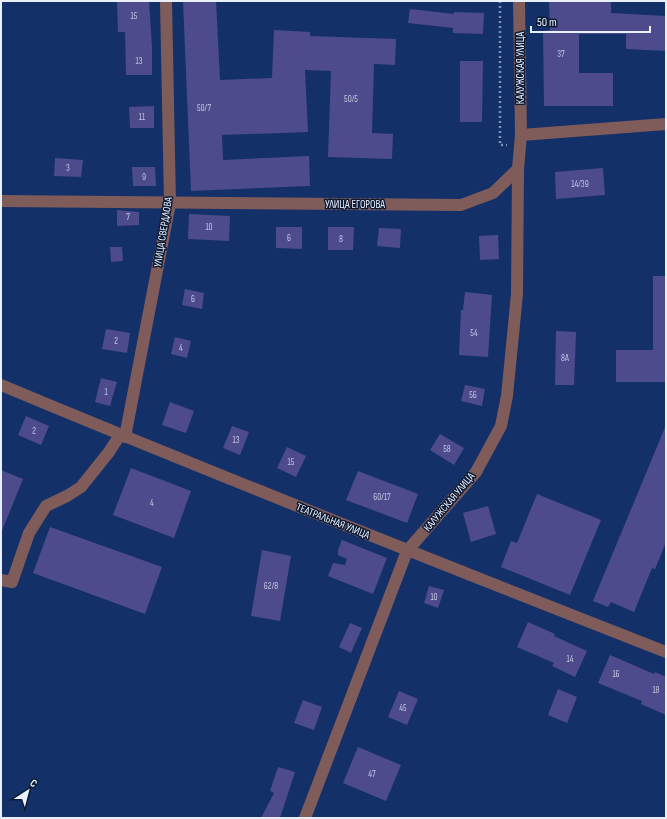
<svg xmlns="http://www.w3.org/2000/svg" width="667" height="819" font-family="'Sofia Sans Condensed',sans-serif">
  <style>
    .building { fill: #4d4b8c }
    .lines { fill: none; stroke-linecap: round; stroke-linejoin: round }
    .path { stroke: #7e90b3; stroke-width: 2.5; stroke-dasharray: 2 3; stroke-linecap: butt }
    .minor { stroke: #7f5b5a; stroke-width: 12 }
    .labels { text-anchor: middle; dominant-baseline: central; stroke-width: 3; stroke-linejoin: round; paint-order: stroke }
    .number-label { font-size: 9px; fill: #c1c7e2 }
    .street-label { font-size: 11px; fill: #e8f0fe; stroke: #0d1a33 }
  </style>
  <rect width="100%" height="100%" fill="#143068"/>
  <g class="building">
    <polygon points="137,1 149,1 152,47 152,75 126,75 125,32 118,32 117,2"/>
    <polygon points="183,1 216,1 220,80 272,78 274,30 310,32 310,36 396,39 395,65 374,64 372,133 393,134 392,159 328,157 331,71 305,70 308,132 222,135 223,160 309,156 310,186 191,191"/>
    <polygon points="549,2 611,2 611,13 666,16 666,51 626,49 626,34 579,34 579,73 613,73 613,106 544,106 543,31 550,30"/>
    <polygon points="410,9 454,14 454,12 484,13 483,34 453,33 453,28 408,23"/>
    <polygon points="460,61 483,61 482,122 460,122"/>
    <polygon points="154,106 154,128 130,128 129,107"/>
    <polygon points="55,158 83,160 81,177 54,176"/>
    <polygon points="132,167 155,167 156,186 133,186"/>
    <polygon points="603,168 605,195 556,199 555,172"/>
    <polygon points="117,210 139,212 139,225 117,226"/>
    <polygon points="189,214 230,216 229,241 188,239"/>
    <polygon points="276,227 302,227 302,249 276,248"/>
    <polygon points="328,227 354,227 353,250 328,250"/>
    <polygon points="379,228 401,229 400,248 377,246"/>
    <polygon points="498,235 499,259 480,260 479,236"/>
    <polygon points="110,247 122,247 123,261 111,262"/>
    <polygon points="653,276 666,276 666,382 616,382 616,350 653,350"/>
    <polygon points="185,289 204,293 202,309 182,305"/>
    <polygon points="465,292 492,295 488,357 459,355 461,310 463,310"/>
    <polygon points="106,329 130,333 127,353 102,349"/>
    <polygon points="556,331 576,332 574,385 555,385"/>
    <polygon points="175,337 191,341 187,358 171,354"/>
    <polygon points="101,378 117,382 110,406 95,402"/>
    <polygon points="465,385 485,389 482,406 461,401"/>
    <polygon points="170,402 194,411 186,433 162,425"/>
    <polygon points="26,416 49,426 41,445 18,435"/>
    <polygon points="666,425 666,542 655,569 652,568 634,612 611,602 608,607 593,601"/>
    <polygon points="232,426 249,432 240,455 223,448"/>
    <polygon points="440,434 464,448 454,465 430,450"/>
    <polygon points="287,447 306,456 296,477 277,468"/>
    <polygon points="131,468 191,491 174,538 113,515"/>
    <polygon points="1,470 23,479 1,533"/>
    <polygon points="358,471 418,494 407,523 346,500"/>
    <polygon points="537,494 601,520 570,595 501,567 511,541 517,543"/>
    <polygon points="488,506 496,534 471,542 463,513"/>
    <polygon points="50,527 162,567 145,614 33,573"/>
    <polygon points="342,540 387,558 373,594 328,576 333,563 345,565 347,559 338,555 338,550"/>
    <polygon points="262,550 291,556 280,621 251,616"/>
    <polygon points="429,586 444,590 438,608 424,603"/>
    <polygon points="528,622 555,634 554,636 587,651 575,677 552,666 554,663 517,647"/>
    <polygon points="350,623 362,628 351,653 339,647"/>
    <polygon points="610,655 654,674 655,672 666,677 666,715 641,704 642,701 598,683"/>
    <polygon points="558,689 577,697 567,723 548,715"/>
    <polygon points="399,691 418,699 407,725 388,717"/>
    <polygon points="303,700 322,707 314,730 294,723"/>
    <polygon points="358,747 401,765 386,801 343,783"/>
    <polygon points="278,767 295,772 280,818 261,818 274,793 270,791"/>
  </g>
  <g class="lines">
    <polyline class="path" points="500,1 500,145 507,145"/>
    <g class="minor">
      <polyline points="521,135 666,124"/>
      <polyline points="1,201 461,205 493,193 518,169 521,135 519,1"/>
      <path d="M1 385C221 477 444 565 666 652"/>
      <polyline points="125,437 170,203 166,1"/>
      <polyline points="1,580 12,582 29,533 46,506 67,496 81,487 109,452 120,435"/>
      <polyline points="305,818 407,551 476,472 501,426 507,396 517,294 518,169"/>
    </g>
  </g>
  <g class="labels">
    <g class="number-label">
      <text x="134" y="16">15</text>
      <text x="561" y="54">37</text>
      <text x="139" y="61">13</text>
      <text x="351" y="99">50/5</text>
      <text x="204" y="108">50/7</text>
      <text x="142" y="117">11</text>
      <text x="68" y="168">3</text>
      <text x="144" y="177">9</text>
      <text x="580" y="184">14/39</text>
      <text x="128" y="217">7</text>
      <text x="209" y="227">10</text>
      <text x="289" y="238">6</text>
      <text x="341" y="239">8</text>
      <text x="193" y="299">6</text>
      <text x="474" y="333">54</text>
      <text x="116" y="341">2</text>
      <text x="181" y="348">4</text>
      <text x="565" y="358">8А</text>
      <text x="106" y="392">1</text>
      <text x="473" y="395">56</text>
      <text x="34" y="431">2</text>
      <text x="236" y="440">13</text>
      <text x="447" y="449">58</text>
      <text x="291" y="462">15</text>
      <text x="382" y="497">60/17</text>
      <text x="152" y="503">4</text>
      <text x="271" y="586">62/8</text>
      <text x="434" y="597">10</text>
      <text x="570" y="659">14</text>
      <text x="616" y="674">16</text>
      <text x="656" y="690">18</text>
      <text x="403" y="708">45</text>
      <text x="372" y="774">47</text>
    </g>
    <g class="street-label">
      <text transform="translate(520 68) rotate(-90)">КАЛУЖСКАЯ УЛИЦА</text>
      <text x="355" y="204">УЛИЦА ЕГОРОВА</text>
      <text transform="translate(163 232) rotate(-81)">УЛИЦА СВЕРДЛОВА</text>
      <text transform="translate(449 502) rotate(-50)">КАЛУЖСКАЯ УЛИЦА</text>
      <text transform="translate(333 521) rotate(22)">ТЕАТРАЛЬНАЯ УЛИЦА</text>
    </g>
  </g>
  <rect width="667" height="819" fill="none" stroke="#e8f0fe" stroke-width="4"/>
  <g transform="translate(28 791) rotate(36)" stroke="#0d1a33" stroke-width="3" paint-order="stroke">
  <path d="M0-3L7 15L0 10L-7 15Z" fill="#e8f0fe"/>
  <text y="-6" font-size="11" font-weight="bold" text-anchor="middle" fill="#e8f0fe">С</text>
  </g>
  <path d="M531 26v6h119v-6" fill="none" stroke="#e8f0fe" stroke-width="2"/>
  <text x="537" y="26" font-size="12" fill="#e8f0fe" stroke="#0d1a33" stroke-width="3" paint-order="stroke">50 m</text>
</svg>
